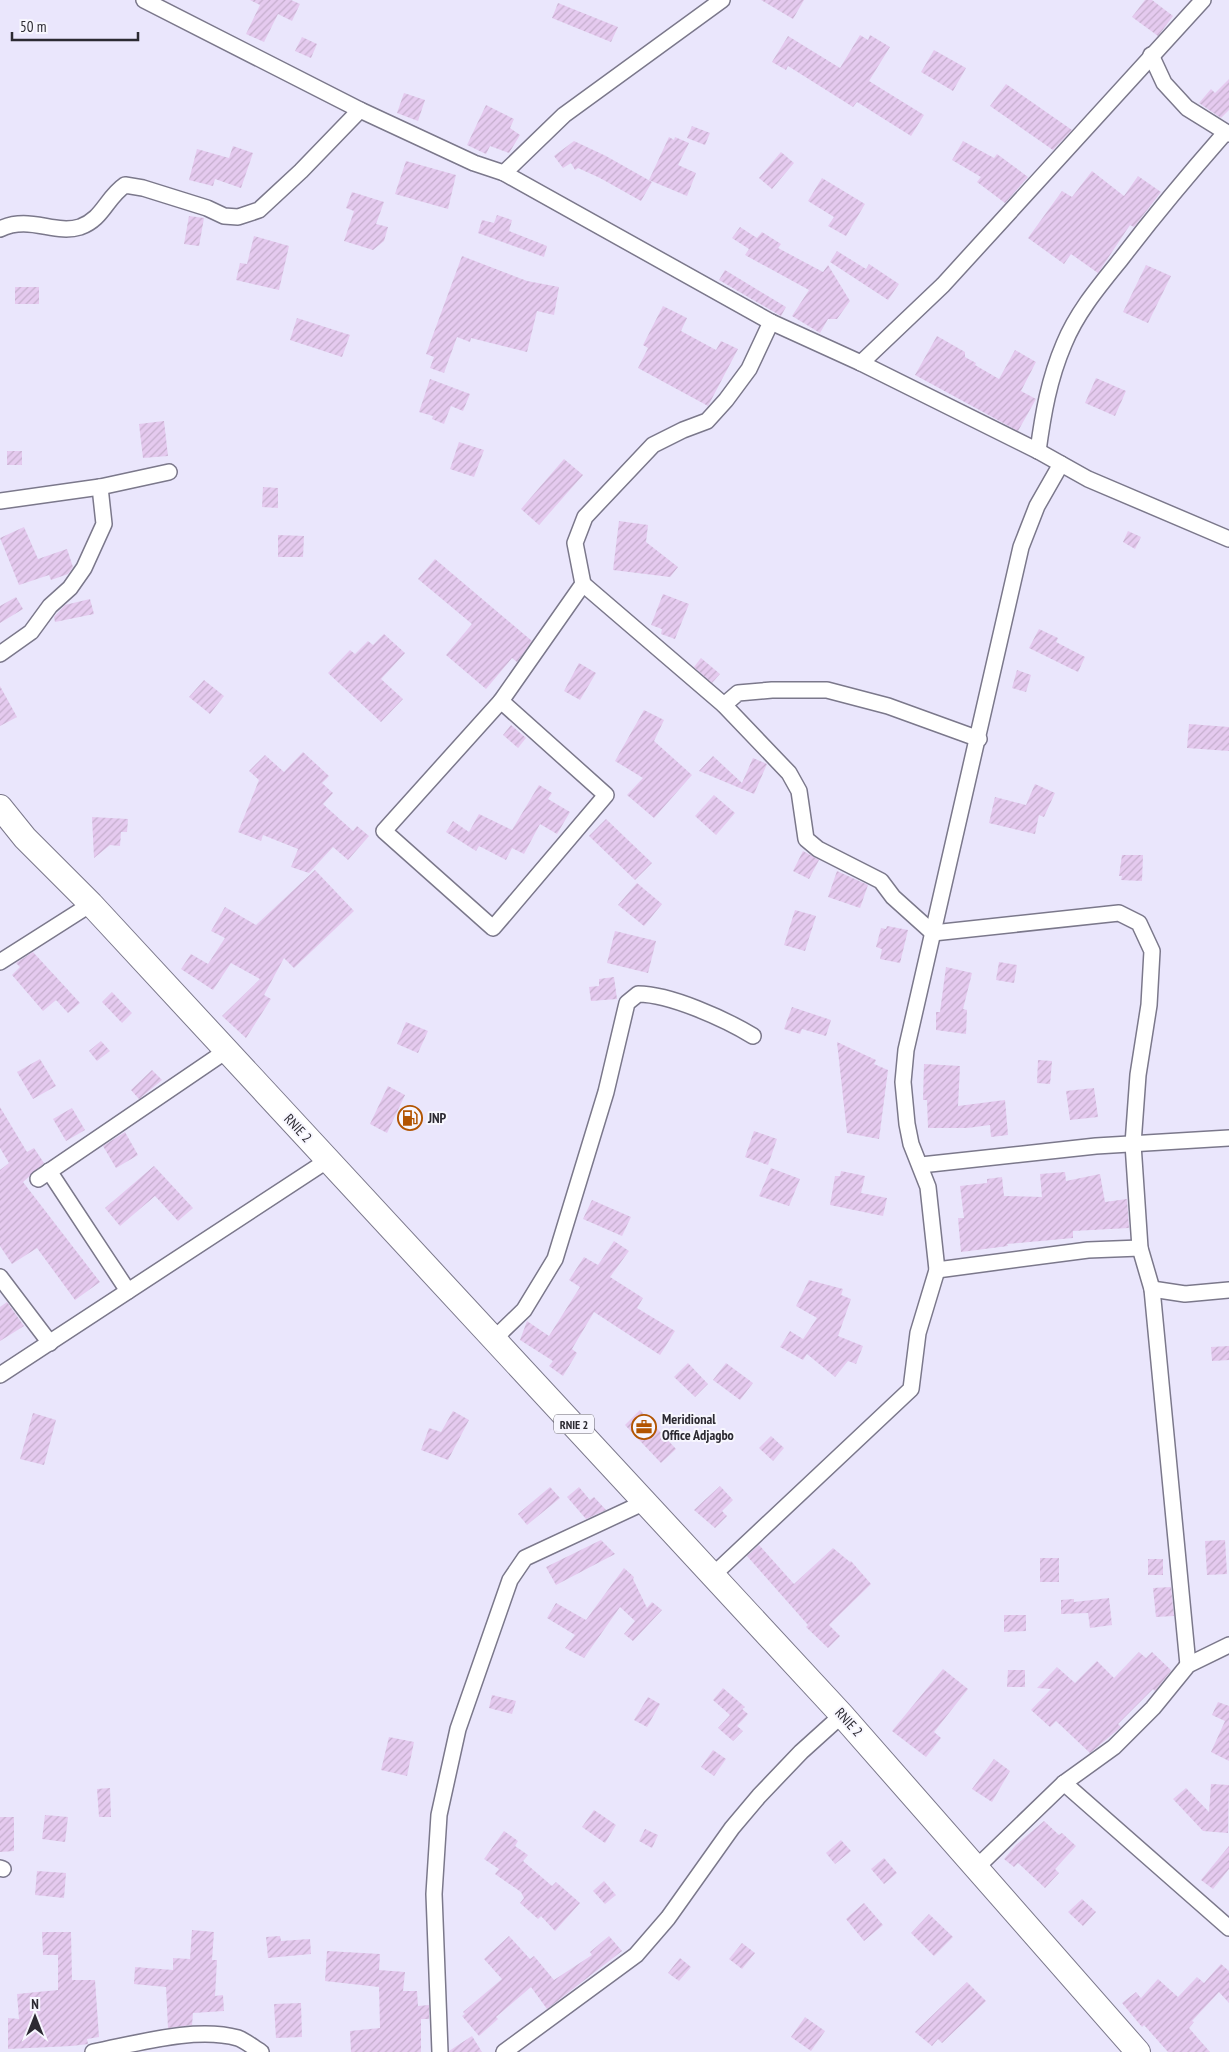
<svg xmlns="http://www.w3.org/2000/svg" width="1229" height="2052" font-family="'PT Sans Narrow',sans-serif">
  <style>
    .building { fill: url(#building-hatch) }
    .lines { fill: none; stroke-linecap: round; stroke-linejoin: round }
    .minor-casing { stroke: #7b788b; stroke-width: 18 }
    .trunk-casing { stroke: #7b788b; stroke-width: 26 }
    .minor { stroke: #fff; stroke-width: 15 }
    .trunk { stroke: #fff; stroke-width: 24 }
    .labels { text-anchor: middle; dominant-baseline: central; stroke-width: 4; stroke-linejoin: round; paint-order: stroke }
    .shield { fill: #f7f6fe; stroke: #69676f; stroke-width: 1 }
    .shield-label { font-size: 12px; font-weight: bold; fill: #2c2a32 }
    .poi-label { font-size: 14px; font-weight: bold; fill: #2c2a32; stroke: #f7f6fe; text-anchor: start }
    .street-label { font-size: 14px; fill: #2c2a32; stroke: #f7f6fe }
  </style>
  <defs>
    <pattern id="building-hatch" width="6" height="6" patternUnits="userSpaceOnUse" patternTransform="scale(1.25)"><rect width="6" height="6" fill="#e5caef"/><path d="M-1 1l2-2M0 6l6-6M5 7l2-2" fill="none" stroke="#c5aecd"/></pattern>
  </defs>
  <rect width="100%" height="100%" fill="#eae6fc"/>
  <g class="building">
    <polygon points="250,0 291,0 300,4 292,21 278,14 264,42 246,34 260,5"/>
    <polygon points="761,0 804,0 793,19"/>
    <polygon points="1145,0 1152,0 1173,16 1158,36 1132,17"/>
    <polygon points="558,3 618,27 611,42 552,18"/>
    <polygon points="860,35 868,40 870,35 890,47 869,81 924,115 911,136 857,102 853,107 788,66 786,70 772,62 788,36 840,68"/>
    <polygon points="302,37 317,44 311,58 295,51"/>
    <polygon points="934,50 966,68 953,91 921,72"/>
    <polygon points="1229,79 1229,110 1221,118 1199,103 1211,89 1215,93"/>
    <polygon points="1006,84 1072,130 1053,150 990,106"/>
    <polygon points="404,93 425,100 418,121 397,113"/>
    <polygon points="486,105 514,119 510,128 520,135 509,153 490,146 486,154 467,145"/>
    <polygon points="692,126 710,133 705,145 687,138"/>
    <polygon points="669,137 674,140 675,137 689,143 678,165 696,173 687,196 649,180"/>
    <polygon points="574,141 606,156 652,182 641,201 600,178 578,168 575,170 571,163 563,168 554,156"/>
    <polygon points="963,141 994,158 997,154 1028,177 1005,203 977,182 981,177 952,160"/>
    <polygon points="233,146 253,153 241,188 215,179 213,186 189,180 197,149 229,158"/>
    <polygon points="781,152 794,163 772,189 759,178"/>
    <polygon points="406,161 456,175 448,209 395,194"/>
    <polygon points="1092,171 1124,196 1138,176 1161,192 1134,227 1130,225 1098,273 1071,254 1064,264 1028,238 1062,191 1072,197"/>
    <polygon points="822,178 865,204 846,236 828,226 834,217 808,201"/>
    <polygon points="352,192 384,202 376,224 388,227 384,241 373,250 344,241 354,211 346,208"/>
    <polygon points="497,215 512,220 509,231 547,246 544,257 478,233 482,220 494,223"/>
    <polygon points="189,216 204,218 199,246 184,244"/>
    <polygon points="740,227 757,238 762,232 781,244 778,248 823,272 828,265 850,301 837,319 828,319 820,333 792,316 809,290 745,255 749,249 732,238"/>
    <polygon points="254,236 289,246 279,290 236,280 240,263 247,264"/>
    <polygon points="837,251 866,269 869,264 899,284 888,300 830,262"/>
    <polygon points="462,256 527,281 559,287 554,315 537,311 527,352 471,338 470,342 457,337 444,373 430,368 434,357 426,354"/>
    <polygon points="1146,265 1171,276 1148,323 1123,312"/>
    <polygon points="725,270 786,307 781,316 719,280"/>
    <rect x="15" y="287" width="24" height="17"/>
    <polygon points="663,306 687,318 681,331 716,350 721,341 738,349 708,406 638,368 648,348 643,345"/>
    <polygon points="297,318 350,335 342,357 290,340"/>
    <polygon points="937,336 965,352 965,357 976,363 975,365 999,379 1015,350 1036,362 1021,391 1036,399 1018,431 915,375"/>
    <polygon points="1096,378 1126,391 1115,416 1085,403"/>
    <polygon points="430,379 470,394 463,411 451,406 444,424 432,419 433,416 419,412"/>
    <polygon points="164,421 168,456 143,458 139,424"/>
    <polygon points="459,442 484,450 474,477 450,469"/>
    <rect x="7" y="451" width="15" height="14"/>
    <polygon points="564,459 583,475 539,525 521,509"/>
    <polygon points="263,487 278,488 278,508 262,507"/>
    <polygon points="619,521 648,525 646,542 678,567 670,577 613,570"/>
    <polygon points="24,527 38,559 67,549 73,567 68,574 51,580 49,575 19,585 0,538"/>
    <polygon points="1128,531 1141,537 1135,549 1123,542"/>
    <polygon points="278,535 304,536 303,557 278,557"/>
    <polygon points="435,559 532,641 517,662 512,658 486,689 446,655 472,624 418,579"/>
    <polygon points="663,594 689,604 675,639 661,634 662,629 651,625"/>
    <polygon points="16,597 23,609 0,623 0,606"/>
    <polygon points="90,599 94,614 55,622 54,617 65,605"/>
    <polygon points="1039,629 1058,638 1056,642 1085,657 1078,672 1029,648"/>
    <polygon points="384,634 405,653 381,679 403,699 381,722 328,673 350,650 355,654 368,641 373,645"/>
    <polygon points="701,658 720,674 712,683 694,667"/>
    <polygon points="579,663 596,673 580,700 564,691"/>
    <polygon points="1017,670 1031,675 1026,692 1012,688"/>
    <polygon points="204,680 224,696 210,714 189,697"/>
    <polygon points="0,686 17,717 0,726"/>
    <polygon points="644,710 664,720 654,741 692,775 654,818 627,795 643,778 615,761"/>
    <polygon points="1189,724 1229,727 1229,751 1187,748"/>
    <polygon points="511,725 526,738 518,748 503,735"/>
    <polygon points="303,752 329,776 322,783 333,793 323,804 353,831 357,826 369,836 348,860 333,847 309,873 291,867 298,849 263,835 261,841 238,832 259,780 249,771 265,755 284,772"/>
    <polygon points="713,756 742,783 753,758 767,764 754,794 699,771"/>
    <polygon points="1035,784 1055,793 1044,817 1039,815 1035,834 989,823 995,797 1026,805"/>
    <polygon points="539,785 552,793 548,799 570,812 557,834 540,824 524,854 512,848 506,860 479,846 476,851 446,832 453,821 469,832 479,814 512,830"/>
    <polygon points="714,795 735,813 716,835 695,816"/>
    <polygon points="92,817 128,819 127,832 121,832 120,846 110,845 94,858"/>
    <polygon points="606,819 652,863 635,880 589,836"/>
    <polygon points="803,851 819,860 809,879 793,871"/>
    <polygon points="1122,855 1143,855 1142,881 1121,880 1122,876 1119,876"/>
    <polygon points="315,870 354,911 294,968 284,958 264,995 271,999 246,1038 222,1016 260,979 231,963 213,990 181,969 191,954 208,964 225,938 211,931 225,907 256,925"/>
    <polygon points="837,871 868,885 860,908 828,897"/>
    <polygon points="637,883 662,904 644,926 618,905"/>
    <polygon points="795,910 816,916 805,951 784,945"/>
    <polygon points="887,926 908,930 900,963 880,959 882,949 876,947 881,928 886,929"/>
    <polygon points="615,931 656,941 648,973 607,963"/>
    <polygon points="33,952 80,1003 68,1013 56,1000 43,1011 12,975 20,967 16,963"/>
    <polygon points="999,962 1017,965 1014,983 996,980"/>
    <polygon points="946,967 972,973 963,1009 967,1010 966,1034 936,1030 936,1012 940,1012"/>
    <polygon points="614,977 617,999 591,1001 589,987 599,986 599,979"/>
    <polygon points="112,992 132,1013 122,1023 102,1002"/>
    <polygon points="792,1007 831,1020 826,1036 802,1029 800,1034 784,1029"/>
    <polygon points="406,1022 428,1031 418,1053 397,1044"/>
    <polygon points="101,1041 110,1051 97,1061 89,1051"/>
    <polygon points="837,1042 876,1060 874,1064 888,1070 879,1139 847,1133"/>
    <polygon points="40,1059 56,1086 33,1099 17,1072"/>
    <polygon points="1038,1060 1052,1061 1050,1084 1037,1083"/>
    <polygon points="924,1064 960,1066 958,1106 1005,1100 1008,1135 991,1137 990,1125 967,1128 928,1128 927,1100 923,1100"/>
    <polygon points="152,1070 162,1080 139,1099 131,1090"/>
    <polygon points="388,1086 405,1095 387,1133 370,1124"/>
    <polygon points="1094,1088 1098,1117 1070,1120 1066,1091"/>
    <polygon points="0,1107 27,1152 34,1148 44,1163 23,1182 100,1282 75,1300 37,1248 12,1264 0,1246 0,1170 9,1163 0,1148"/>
    <polygon points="72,1108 85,1130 66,1141 53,1119"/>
    <polygon points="754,1131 777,1139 768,1165 745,1157"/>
    <polygon points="125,1132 138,1155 116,1168 103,1146"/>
    <polygon points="154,1166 193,1208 178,1221 155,1196 120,1226 105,1208"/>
    <polygon points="771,1168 800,1179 789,1206 759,1196"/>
    <polygon points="841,1171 865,1176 861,1193 887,1198 883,1216 830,1205 835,1176 840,1176"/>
    <polygon points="1065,1172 1066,1181 1100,1174 1105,1202 1127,1199 1129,1228 1073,1231 1073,1238 1007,1244 1008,1246 961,1252 958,1218 964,1218 960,1186 987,1183 987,1179 1002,1177 1004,1196 1042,1197 1040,1174"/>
    <polygon points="592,1200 631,1217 622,1236 583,1219"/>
    <polygon points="614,1241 629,1251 610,1277 643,1298 637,1308 675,1331 660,1355 594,1312 572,1349 577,1353 563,1376 549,1366 553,1361 520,1340 527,1321 549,1336 580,1287 569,1280 584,1257 598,1265"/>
    <polygon points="809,1280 843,1289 841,1295 851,1299 838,1336 863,1346 856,1364 848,1361 835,1377 807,1354 803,1360 780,1347 790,1331 803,1339 817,1318 796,1306"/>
    <polygon points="7,1302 24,1326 0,1341 0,1307"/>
    <polygon points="1229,1346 1229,1360 1212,1361 1211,1347"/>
    <polygon points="688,1363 708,1384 695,1397 674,1377"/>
    <polygon points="726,1363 753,1383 740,1400 713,1380"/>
    <polygon points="640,1410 676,1449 661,1463 625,1425"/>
    <polygon points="453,1411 469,1420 448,1460 421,1450 429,1428 441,1432"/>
    <polygon points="33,1413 56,1420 44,1465 20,1459"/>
    <polygon points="771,1436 784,1448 773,1461 759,1448"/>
    <polygon points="720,1486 733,1500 722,1511 727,1516 715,1528 694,1510"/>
    <polygon points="550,1487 560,1498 527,1525 518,1514"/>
    <polygon points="579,1487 590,1500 594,1497 606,1510 586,1519 567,1497"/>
    <polygon points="601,1540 615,1554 556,1585 546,1567"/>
    <polygon points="1225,1540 1227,1574 1207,1575 1205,1541"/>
    <polygon points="759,1545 794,1584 833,1548 850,1562 851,1561 871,1584 829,1625 840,1636 828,1648 806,1627 808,1625 747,1556"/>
    <rect x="1040" y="1558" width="19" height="24"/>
    <rect x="1148" y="1559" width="15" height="16"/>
    <polygon points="624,1568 634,1577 633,1579 647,1608 652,1602 662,1610 633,1641 624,1634 635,1621 620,1607 584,1658 565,1648 575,1635 547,1618 556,1603 586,1620"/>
    <polygon points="1171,1587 1174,1616 1156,1617 1153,1588"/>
    <polygon points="1109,1598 1112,1625 1090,1628 1088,1613 1061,1614 1061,1600 1074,1599 1074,1602"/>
    <polygon points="1004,1615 1026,1615 1026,1631 1004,1632"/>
    <polygon points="1139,1652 1146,1658 1152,1652 1171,1670 1170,1672 1155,1691 1153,1689 1118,1724 1121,1727 1090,1753 1056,1721 1050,1727 1031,1710 1051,1689 1037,1688 1057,1667 1075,1683 1097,1661 1114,1678"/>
    <polygon points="943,1669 968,1689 934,1732 941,1738 926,1757 892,1731"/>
    <polygon points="1008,1670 1025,1670 1025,1687 1007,1687"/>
    <polygon points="723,1688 745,1707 742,1709 748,1714 737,1726 743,1731 733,1741 718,1728 730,1715 713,1700"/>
    <polygon points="492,1695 516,1701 512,1714 489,1708"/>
    <polygon points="648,1697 660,1704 647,1727 634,1720"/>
    <polygon points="1218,1702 1229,1706 1229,1761 1211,1752 1225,1721 1212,1715"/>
    <polygon points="389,1737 414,1742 407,1776 381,1770"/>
    <polygon points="713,1750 726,1759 714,1776 701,1767"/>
    <polygon points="994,1759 1010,1771 992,1802 972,1789"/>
    <polygon points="1211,1784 1229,1785 1228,1833 1203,1831 1173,1799 1186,1788 1209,1812"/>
    <polygon points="110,1788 111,1817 99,1817 97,1789"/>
    <polygon points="594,1810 616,1825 605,1843 582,1827"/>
    <polygon points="45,1815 68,1817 65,1842 42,1839"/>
    <polygon points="0,1817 14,1817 14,1851 0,1852"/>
    <polygon points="1044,1821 1059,1835 1062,1833 1076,1846 1055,1869 1059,1873 1045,1888 1018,1863 1014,1867 1004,1859 1016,1845"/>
    <polygon points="645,1829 658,1835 652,1848 639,1841"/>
    <polygon points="504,1831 518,1841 515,1846 528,1855 523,1861 552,1886 556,1882 580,1903 555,1931 541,1916 538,1919 520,1903 524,1898 521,1892 495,1874 499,1869 484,1859"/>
    <polygon points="841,1840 851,1851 835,1864 826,1853"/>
    <polygon points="1229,1846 1229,1869 1213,1889 1201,1880"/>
    <polygon points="884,1858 897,1873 884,1884 871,1869"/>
    <polygon points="37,1871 66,1873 64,1898 35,1895"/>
    <polygon points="604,1881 616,1895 605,1904 593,1891"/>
    <polygon points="1082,1899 1096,1912 1083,1926 1068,1912"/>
    <polygon points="864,1903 883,1925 864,1941 846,1919"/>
    <polygon points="929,1914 953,1937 934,1956 911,1933"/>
    <polygon points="192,1930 214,1932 212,1960 217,1960 215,1996 223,1995 224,2011 193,2013 192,2025 168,2028 166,1987 134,1984 135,1967 173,1970 173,1958 190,1959"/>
    <polygon points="42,1932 71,1932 72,1980 95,1980 99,2037 87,2039 88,2044 72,2046 8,2049 8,2018 19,2019 17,1994 58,1990 58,1955 43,1955"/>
    <polygon points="280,1936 281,1941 310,1939 311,1954 268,1958 266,1937"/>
    <polygon points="509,1936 530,1959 534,1956 554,1980 592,1955 590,1952 609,1936 622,1951 547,2009 531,1987 496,2017 498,2019 479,2036 462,2016 465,2014 463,2012 502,1979 484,1959"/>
    <polygon points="742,1943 755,1953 742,1969 729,1959"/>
    <polygon points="327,1951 380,1954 379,1970 405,1972 403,1991 417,1991 418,2006 429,2005 429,2019 421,2019 421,2052 351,2052 350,2031 380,2028 379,1987 325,1981"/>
    <polygon points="680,1958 691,1967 679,1981 668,1973"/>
    <polygon points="1221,1964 1229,1971 1229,2003 1219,1992 1192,2021 1194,2022 1189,2028 1210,2052 1168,2052 1144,2025 1142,2027 1122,2003 1136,1992 1141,1998 1158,1979 1178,1997 1197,1977 1204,1983"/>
    <polygon points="967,1982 986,2001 942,2043 938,2039 932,2046 915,2032"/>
    <polygon points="301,2003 302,2037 276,2038 274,2004"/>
    <polygon points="805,2017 825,2031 811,2051 791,2037"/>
    <polygon points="472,2036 482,2052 449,2052 449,2051"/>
  </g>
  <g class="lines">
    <defs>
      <g id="minor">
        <polyline points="144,0 360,110 474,163 504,173 771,322 861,363 1038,451 1088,479 1229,539"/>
        <polyline points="1151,55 1164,83 1187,108 1229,134"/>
        <polyline points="504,173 564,115 722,0"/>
        <path d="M0 229C30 215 54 235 80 227 103 219 106 198 125 185L143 188 207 208 224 216 238 217 259 210 301 171 360 110"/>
        <polyline points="861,363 943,285 1203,0"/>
        <path d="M1038 451C1043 414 1049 379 1064 344 1077 312 1100 285 1121 259 1154 216 1189 174 1225 133"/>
        <polyline points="0,501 100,487 169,472"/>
        <polyline points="583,584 724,705 789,773 799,791 806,839 818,849 881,881 893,897 933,933 1119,913 1139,923 1152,951 1149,1005 1138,1075 1133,1144 1140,1248 1152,1289 1188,1665"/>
        <polyline points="0,654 31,632 50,606 70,588 84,568 104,524 100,487"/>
        <polygon points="501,701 606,795 493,928 384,831"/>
        <polyline points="501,701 583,584 575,543 585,517 653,445 683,430 707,421 726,400 749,369 771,322"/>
        <polyline points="724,705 738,693 772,690 827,690 888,706 979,739"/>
        <polyline points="0,962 91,904"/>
        <polyline points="921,1165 1096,1146 1229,1138"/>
        <polyline points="49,1171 128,1291"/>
        <polyline points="38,1179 226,1051"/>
        <polyline points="937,1270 1088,1250 1140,1248"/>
        <polyline points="0,1277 50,1343"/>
        <polyline points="1152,1289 1185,1294 1229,1290"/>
        <path d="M495 1338 524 1310 555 1259 606 1092 627 1003 638 994C670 994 725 1019 753 1036"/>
        <polyline points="0,1375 328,1160"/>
        <polyline points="712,1576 911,1389 918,1333 937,1270 928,1187 911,1144 907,1124 903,1082 906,1050 1021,547 1037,506 1061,464"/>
        <polyline points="1064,1783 1229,1928"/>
        <polyline points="977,1867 1064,1783 1114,1747 1153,1708 1188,1665 1229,1645"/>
        <polyline points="0,1868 3,1869"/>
        <path d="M93 2052C136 2044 195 2026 238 2038 246 2041 254 2048 261 2052"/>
        <polyline points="440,2052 434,1894 439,1815 458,1729 510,1580 525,1558 645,1502"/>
        <polyline points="504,2052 636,1955 668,1918 732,1828 759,1796 801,1752 842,1715"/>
      </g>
      <polyline id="trunk" points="0,807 25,838 91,904 842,1715 1138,2052"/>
    </defs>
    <use href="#minor" class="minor-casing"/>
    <use href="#trunk" class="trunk-casing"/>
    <use href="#minor" class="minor"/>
    <use href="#trunk" class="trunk"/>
  </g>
  <defs>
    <symbol id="fuel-ring" viewBox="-11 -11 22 22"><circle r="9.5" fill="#f7f6fe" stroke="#b25401" stroke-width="1.5"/><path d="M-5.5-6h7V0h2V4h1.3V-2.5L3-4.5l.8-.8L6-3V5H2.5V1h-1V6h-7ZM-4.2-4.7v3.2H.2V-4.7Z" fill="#b25401"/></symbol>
    <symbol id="office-ring" viewBox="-11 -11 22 22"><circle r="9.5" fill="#f7f6fe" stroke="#b25401" stroke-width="1.5"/><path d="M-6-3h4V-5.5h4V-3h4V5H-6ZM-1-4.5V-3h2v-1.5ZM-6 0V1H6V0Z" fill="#b25401"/></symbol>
  </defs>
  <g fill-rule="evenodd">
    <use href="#fuel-ring" x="396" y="1104" width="28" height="28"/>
    <use href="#office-ring" x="630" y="1413" width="28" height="28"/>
  </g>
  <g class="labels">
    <rect class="shield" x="554" y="1414.5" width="40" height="19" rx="4"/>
    <g class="shield-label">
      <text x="574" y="1424">RNIE 2</text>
    </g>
    <g class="poi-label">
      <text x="428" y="1118">JNP</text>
      <text x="662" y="1419">Meridional<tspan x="662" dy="16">Office Adjagbo</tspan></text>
    </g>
    <g class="street-label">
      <text transform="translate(298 1128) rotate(47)">RNIE 2</text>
      <text transform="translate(849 1722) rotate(48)">RNIE 2</text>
    </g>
  </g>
  <g transform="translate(35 2017)" stroke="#f7f6fe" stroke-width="4" paint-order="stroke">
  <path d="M0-4L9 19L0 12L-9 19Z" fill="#2c2a32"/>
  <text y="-8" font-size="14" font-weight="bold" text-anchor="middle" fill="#2c2a32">N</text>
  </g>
  <path d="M12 32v8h126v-8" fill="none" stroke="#2c2a32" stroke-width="2.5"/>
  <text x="20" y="32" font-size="15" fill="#2c2a32" stroke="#f7f6fe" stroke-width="4" paint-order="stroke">50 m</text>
</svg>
